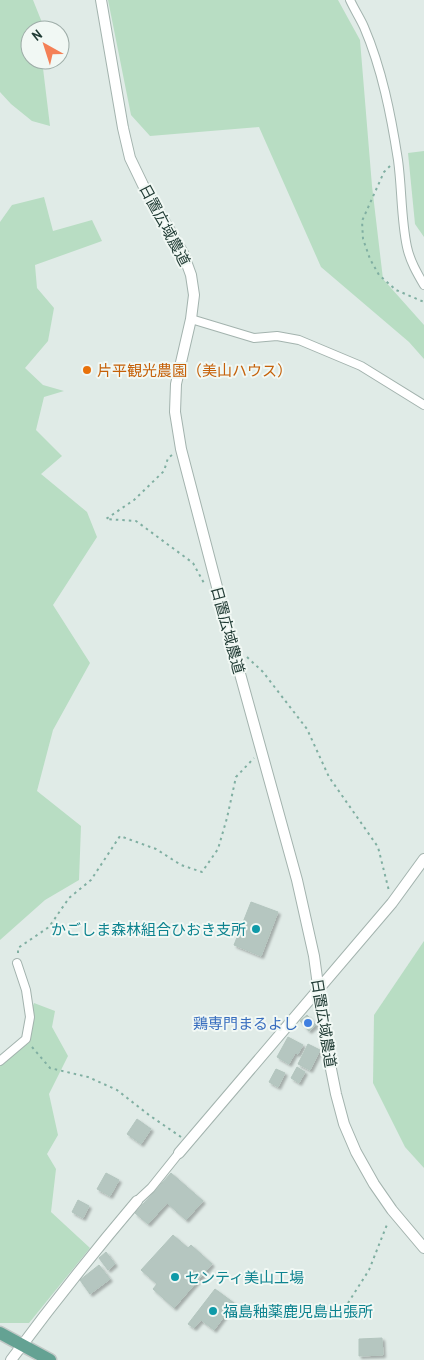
<svg xmlns="http://www.w3.org/2000/svg" width="424" height="1360" font-family="'Archivo Narrow','Noto Sans JP',sans-serif">
  <style>
    .green { fill: #b8ddc3 }
    .building { fill: #b5c6c0; stroke: #b3c5be; filter: url(#shadow) }
    .lines { fill: none; stroke-linecap: round; stroke-linejoin: round }
    .minor-casing { stroke: #a3b3ae; stroke-width: 10 }
    .tertiary-casing { stroke: #a3b3ae; stroke-width: 12 }
    .primary-casing { stroke: #c1c8c6; stroke-width: 15 }
    .path { stroke: #80afa2; stroke-width: 2; stroke-dasharray: 2.5 4; stroke-linecap: butt }
    .minor { stroke: #fff; stroke-width: 8 }
    .tertiary { stroke: #fff; stroke-width: 10 }
    .primary { stroke: #64a293; stroke-width: 12 }
    .food-dot { fill: #e8710a; stroke: #f1f8f4; stroke-width: 2 }
    .culture-dot { fill: #0f9aa8; stroke: #f1f8f4; stroke-width: 2 }
    .shop-dot { fill: #3f7fe0; stroke: #f1f8f4; stroke-width: 2 }
    .labels { text-anchor: middle; dominant-baseline: central; stroke-width: 4; stroke-linejoin: round; paint-order: stroke }
    .street-label { font-size: 15px; fill: #213c35; stroke: #f1f8f4 }
    .food-label { font-size: 15px; fill: #c56008; stroke: #f1f8f4; text-anchor: start }
    .culture-label { font-size: 15px; fill: #0d838f; stroke: #f1f8f4; text-anchor: start }
    .shop-label { font-size: 15px; fill: #366cbe; stroke: #f1f8f4; text-anchor: end }
  </style>
  <defs>
    <filter id="shadow"><feDropShadow dx="2.5" dy="2.5" stdDeviation="1" flood-color="#0004"/></filter>
  </defs>
  <rect width="100%" height="100%" fill="#e0ebe7"/>
  <g class="green">
    <polygon points="0,0 33,0 45,30 30,30 30,60 42,60 50,126 32,121 11,104 0,92"/>
    <polygon points="108,0 338,0 360,40 372,186 383,279 424,325 424,359 409,342 321,267 259,127 150,136 131,115"/>
    <polygon points="424,151 424,237 415,224 408,153"/>
    <polygon points="44,197 53,231 92,220 102,241 35,265 37,288 54,308 48,341 25,368 43,385 64,391 44,397 36,430 62,456 41,474 87,512 97,537 53,605 90,663 53,730 37,791 81,826 79,880 45,900 0,940 0,222 12,205"/>
    <polygon points="424,941 424,1168 405,1147 373,1083 374,1015"/>
    <polygon points="34,1003 55,1011 52,1027 68,1056 49,1094 58,1135 47,1154 56,1169 51,1212 90,1248 29,1323 0,1323 0,1066 21,1040"/>
  </g>
  <g class="building">
    <polygon points="251,902 278,912 261,956 234,945"/>
    <polygon points="307,1015 316,1025 309,1031 300,1021"/>
    <polygon points="288,1037 303,1045 298,1054 295,1053 289,1064 277,1057"/>
    <polygon points="308,1044 320,1050 310,1070 298,1064"/>
    <polygon points="297,1067 305,1072 299,1083 291,1078"/>
    <polygon points="276,1069 285,1073 278,1087 269,1082"/>
    <polygon points="137,1119 151,1129 141,1144 127,1134"/>
    <polygon points="106,1173 119,1180 110,1196 97,1189"/>
    <polygon points="171,1173 203,1201 186,1220 167,1203 148,1224 135,1213"/>
    <polygon points="78,1200 89,1206 83,1218 72,1212"/>
    <polygon points="173,1235 188,1248 191,1245 212,1264 174,1308 153,1289 157,1284 141,1270"/>
    <polygon points="106,1252 115,1264 108,1270 99,1258"/>
    <polygon points="99,1265 110,1279 90,1294 80,1280"/>
    <polygon points="215,1289 234,1303 214,1330 201,1320 194,1328 188,1324"/>
    <polygon points="382,1338 383,1355 359,1356 359,1339"/>
  </g>
  <g class="lines">
    <defs>
      <g id="minor">
        <path d="M350 0C354 9 360 18 364 27 382 69 391 115 398 160 402 189 401 219 407 247 410 261 417 273 424 285"/>
        <polyline points="191,319 254,338 277,336 299,340 361,366 424,405"/>
        <polyline points="0,1061 26,1039 30,1017 26,990 17,963"/>
        <polyline points="137,1201 151,1188 179,1153"/>
      </g>
      <g id="tertiary">
        <polyline points="101,0 123,128 130,158 143,185 183,253 191,275 194,295 191,319 176,384 175,412 181,449 234,652 297,880 314,956 326,1044 336,1094 344,1124 356,1152 374,1184 392,1210 424,1248"/>
        <polyline points="179,1153 392,903 424,859"/>
        <path d="M11 1360C51 1306 93 1253 137 1201"/>
      </g>
      <polyline id="primary" points="0,1333 50,1360"/>
    </defs>
    <use href="#minor" class="minor-casing"/>
    <use href="#tertiary" class="tertiary-casing"/>
    <use href="#primary" class="primary-casing"/>
    <g class="path">
      <polyline points="390,166 384,172 362,221 363,239 370,259 379,275 396,290 424,302"/>
      <polyline points="172,455 168,458 164,471 134,500 106,519 136,521 193,563 205,585"/>
      <polyline points="247,657 263,672 307,729 329,777 378,847 389,891"/>
      <polyline points="18,953 18,948 49,927 69,898 91,880 120,836 156,849 181,865 202,872 218,849 227,818 236,777 254,758"/>
      <polyline points="32,1047 50,1068 88,1077 117,1090 149,1115 181,1137"/>
      <polyline points="341,1314 369,1270 388,1222"/>
    </g>
    <use href="#minor" class="minor"/>
    <use href="#tertiary" class="tertiary"/>
    <use href="#primary" class="primary"/>
  </g>
  <circle class="food-dot" cx="87" cy="370" r="5"/>
  <g class="culture-dot">
    <circle cx="256" cy="929" r="5"/>
    <circle cx="175" cy="1277" r="5"/>
    <circle cx="213" cy="1311" r="5"/>
  </g>
  <circle class="shop-dot" cx="308" cy="1023" r="5"/>
  <g class="labels">
    <g class="street-label">
      <text transform="translate(165 225) rotate(62)">日置広域農道</text>
      <text transform="translate(228 630) rotate(75)">日置広域農道</text>
      <text transform="translate(324 1023) rotate(81)">日置広域農道</text>
    </g>
    <g class="food-label">
      <text x="97" y="370">片平観光農園（美山ハウス）</text>
    </g>
    <g class="culture-label">
      <text x="246" y="929" text-anchor="end">かごしま森林組合ひおき支所</text>
      <text x="185" y="1277">センティ美山工場</text>
      <text x="223" y="1311">福島釉薬鹿児島出張所</text>
    </g>
    <g class="shop-label">
      <text x="298" y="1023">鶏専門まるよし</text>
    </g>
  </g>
  <g transform="translate(45 45) rotate(321)"><circle r="24" fill="#f1f8f4" stroke="#9eada8"/>
  <path d="M0-4L9 19L0 12L-9 19Z" fill="#f48056"/>
  <text y="-8" font-size="14" font-weight="bold" text-anchor="middle" fill="#213c35">N</text>
  </g>
</svg>
